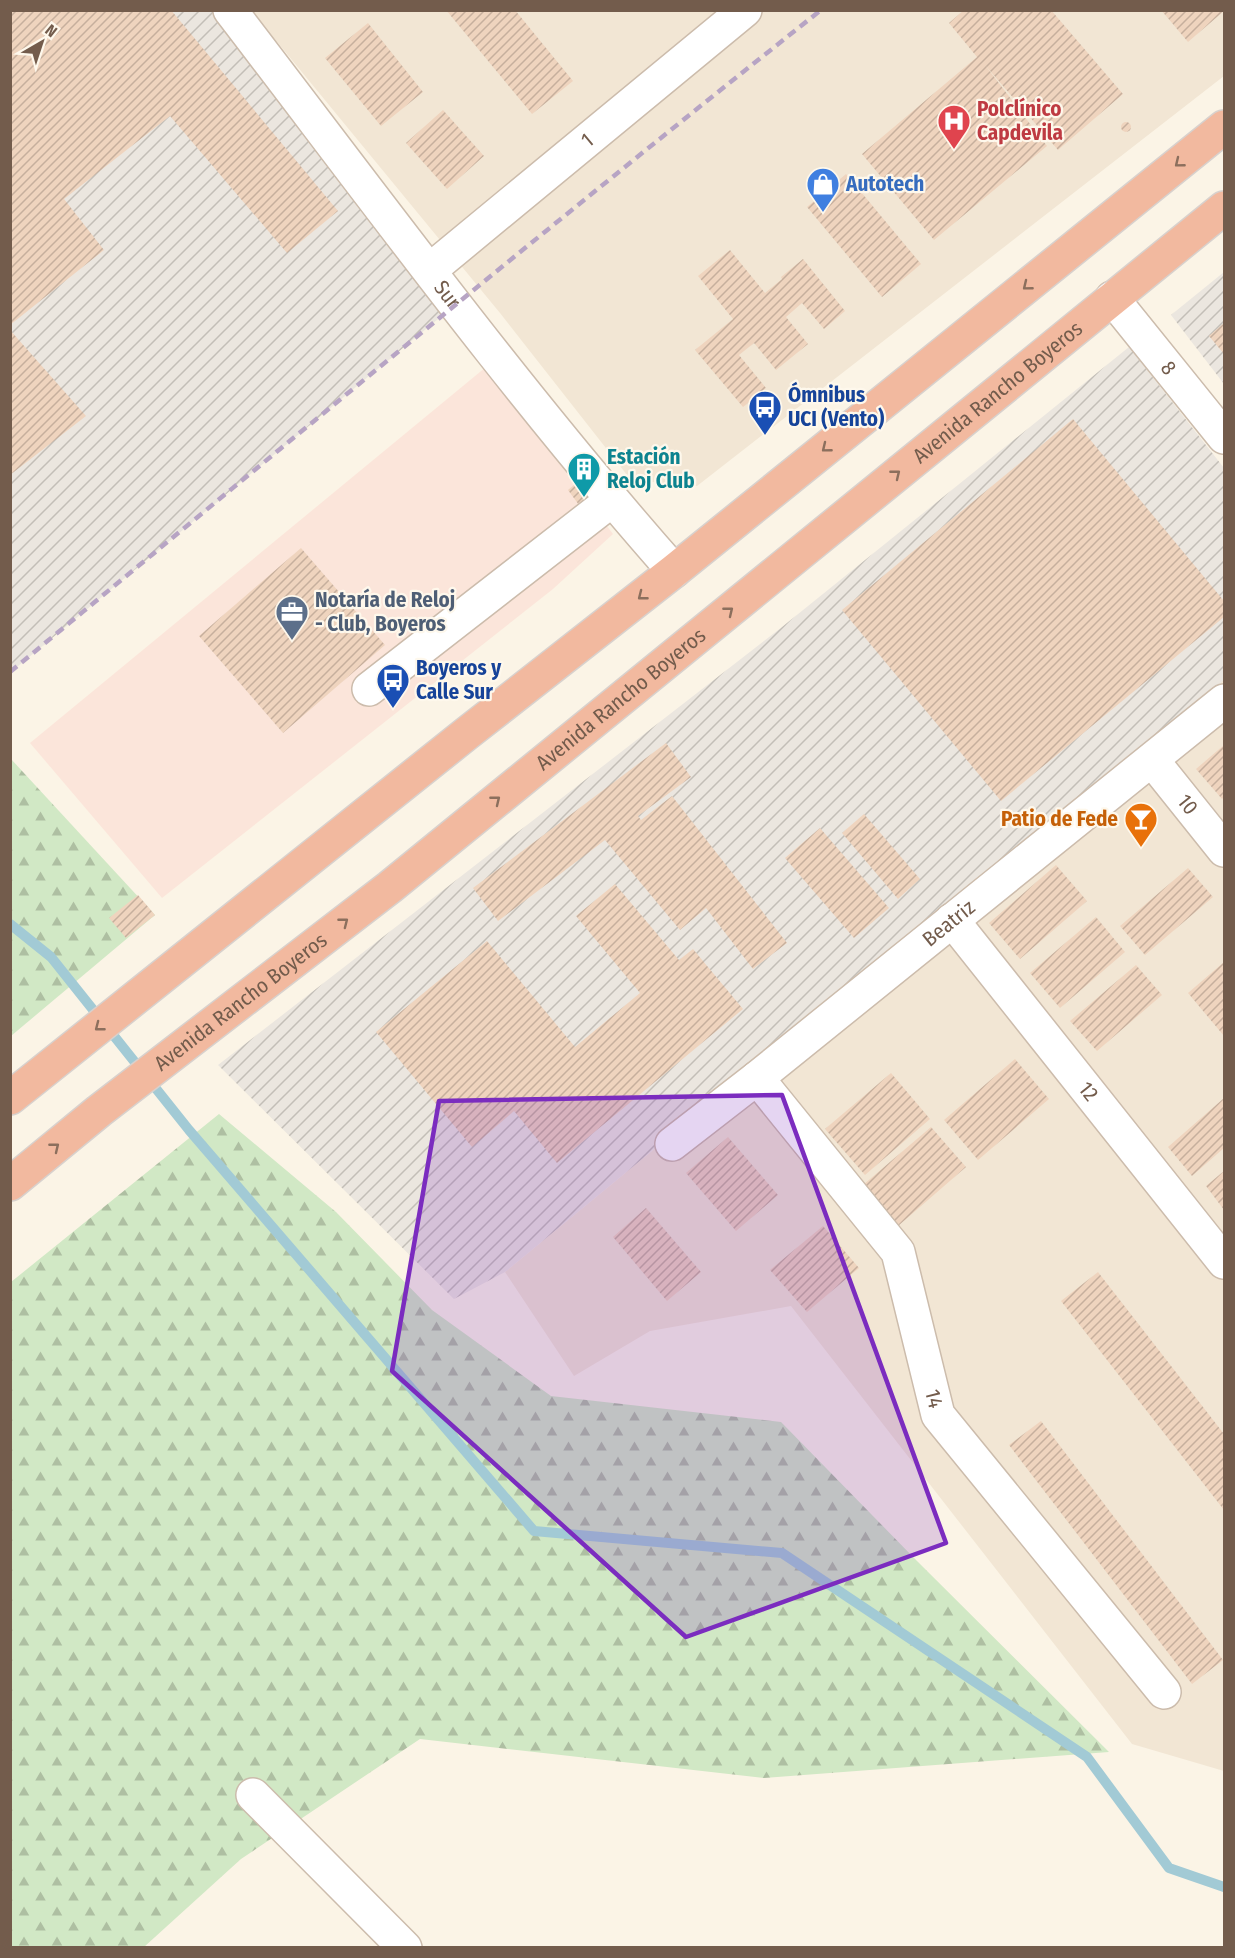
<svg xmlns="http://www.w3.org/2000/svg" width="1235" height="1958" font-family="'Fira Sans Condensed',sans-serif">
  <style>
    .residential { fill: #f2e6d4 }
    .commercial { fill: #fbe5da }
    .industrial { fill: url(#industrial-furrows) }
    .forest { fill: url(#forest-firs) }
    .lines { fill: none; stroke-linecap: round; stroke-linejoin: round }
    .stream { stroke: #a2cad5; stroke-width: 10 }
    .building { fill: url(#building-hatch) }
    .minor-casing { stroke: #ccbcac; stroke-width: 36 }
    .highway-casing { stroke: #d8d1cd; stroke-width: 36 }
    .minor { stroke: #fff; stroke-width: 33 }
    .highway { stroke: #f2b99f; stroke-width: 33 }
    .rail { stroke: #b7a4c4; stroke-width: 4.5; stroke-dasharray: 9 6; stroke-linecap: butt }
    .oneway { stroke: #8c6f5d }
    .marked { fill: #7b2cbf; fill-opacity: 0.2; stroke: #7b2cbf; stroke-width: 4.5; stroke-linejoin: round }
    .labels { text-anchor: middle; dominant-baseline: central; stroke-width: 4.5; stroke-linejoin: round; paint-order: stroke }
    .health-label { font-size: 21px; font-weight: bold; fill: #be3a42; stroke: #fef8ec; text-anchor: start }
    .street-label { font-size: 21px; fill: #735c4c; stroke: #fef8ec }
    .shop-label { font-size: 21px; font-weight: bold; fill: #366cbe; stroke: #fef8ec; text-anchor: start }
    .transit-label { font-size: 21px; font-weight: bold; fill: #164399; stroke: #fef8ec; text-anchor: start }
    .culture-label { font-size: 21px; font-weight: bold; fill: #0d838f; stroke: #fef8ec; text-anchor: start }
    .service-label { font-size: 21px; font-weight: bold; fill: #4e5e75; stroke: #fef8ec; text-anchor: start }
    .food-label { font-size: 21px; font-weight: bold; fill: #c56008; stroke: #fef8ec; text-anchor: end }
  </style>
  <defs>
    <pattern id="industrial-furrows" width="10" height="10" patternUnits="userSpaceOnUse" patternTransform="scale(1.5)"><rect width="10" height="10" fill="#ebe6df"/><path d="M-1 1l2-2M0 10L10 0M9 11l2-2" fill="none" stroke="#c3beb7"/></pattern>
    <pattern id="forest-firs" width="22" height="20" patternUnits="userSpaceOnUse" patternTransform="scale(1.5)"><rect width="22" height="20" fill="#d1e8c5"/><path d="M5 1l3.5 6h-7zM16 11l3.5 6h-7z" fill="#aebfa2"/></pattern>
    <pattern id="building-hatch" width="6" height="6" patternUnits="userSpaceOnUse" patternTransform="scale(1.5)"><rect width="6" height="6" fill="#efd4be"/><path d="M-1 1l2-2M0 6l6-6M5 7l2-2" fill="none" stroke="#c6af9d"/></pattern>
  </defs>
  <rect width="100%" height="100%" fill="#fbf4e6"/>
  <g class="residential">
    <polygon points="247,11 1224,11 1224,76 697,486 631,480 500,313 278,43"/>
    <polygon points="1224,680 1224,1771 1132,1744 791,1306 650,1331 574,1376 505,1272"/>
  </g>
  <polygon class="commercial" points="486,367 613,534 553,589 162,898 30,743"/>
  <g class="industrial">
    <polygon points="11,11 230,11 455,305 11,672"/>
    <polygon points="1224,272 1224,384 1171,315"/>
    <polygon points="1129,347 1224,468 1224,680 505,1272 454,1299 218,1065 782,627"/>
  </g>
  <g class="forest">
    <polygon points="11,759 155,915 11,1036"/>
    <polygon points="219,1114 336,1212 432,1310 551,1396 781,1422 917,1561 1109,1752 764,1778 420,1739 241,1859 144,1947 11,1948 11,1282"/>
  </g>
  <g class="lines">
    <polyline class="stream" points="10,924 51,957 189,1130 534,1531 782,1553 1087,1757 1169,1868 1224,1887"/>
  </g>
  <g class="building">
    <polygon points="10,10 171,10 338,211 287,253 170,116 64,199 104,250 10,325"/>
    <polygon points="446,10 515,10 573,81 532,114"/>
    <polygon points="964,10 1051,10 1123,94 1058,150 985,65 1047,146 934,240 862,154 977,57 949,23"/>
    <polygon points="1161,10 1224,10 1224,11 1188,42"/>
    <polygon points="368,23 423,92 381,126 325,58"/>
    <polygon points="443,110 484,156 447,189 406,143"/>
    <circle cx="1126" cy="127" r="5"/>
    <polygon points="846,174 921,264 882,297 807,207"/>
    <polygon points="730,250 765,293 782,279 781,277 803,259 845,311 824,329 802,303 786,317 808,344 776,370 754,343 739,355 766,388 743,407 695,350 733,319 698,276"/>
    <polygon points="1224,323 1224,354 1209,336"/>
    <polygon points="10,330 86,416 10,475"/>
    <polygon points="1073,419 1224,601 1224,617 1001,801 842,610"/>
    <polygon points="581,479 601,505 587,516 568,490"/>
    <polygon points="301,548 385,645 283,733 199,636"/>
    <polygon points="666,743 691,777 638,816 641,820 672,796 787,943 753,969 706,908 680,930 605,840 498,921 473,888"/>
    <polygon points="1224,745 1224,797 1222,799 1196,769"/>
    <polygon points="864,814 920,879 898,899 842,833"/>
    <polygon points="820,828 889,908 854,938 785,858"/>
    <polygon points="1056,865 1087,901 1020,959 989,923"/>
    <polygon points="1188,868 1213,897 1145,955 1120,926"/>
    <polygon points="615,884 679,960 693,949 743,1009 557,1163 514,1111 472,1147 376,1032 487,941 575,1047 640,993 576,916"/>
    <polygon points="138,895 155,915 126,938 109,918"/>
    <polygon points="1096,917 1125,952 1060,1008 1030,973"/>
    <polygon points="1224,962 1224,1036 1188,993"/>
    <polygon points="1136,965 1162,995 1097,1051 1070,1021"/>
    <polygon points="1015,1059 1049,1099 978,1160 944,1120"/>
    <polygon points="891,1073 930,1119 865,1175 825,1129"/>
    <polygon points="1224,1098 1224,1148 1192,1176 1168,1147"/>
    <polygon points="931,1127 966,1167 898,1226 863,1185"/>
    <polygon points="728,1137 778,1195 736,1231 686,1173"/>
    <polygon points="1224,1171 1224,1210 1206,1186"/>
    <polygon points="646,1208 701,1272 667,1301 613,1237"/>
    <polygon points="823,1226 859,1268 807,1312 770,1270"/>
    <polygon points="1098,1272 1224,1434 1224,1510 1061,1301"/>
    <polygon points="1041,1421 1223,1660 1192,1684 1009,1445"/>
  </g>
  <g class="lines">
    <defs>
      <g id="minor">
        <path id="s1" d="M230 10C375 199 516 392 674 571"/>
        <path id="s2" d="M430 270 745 10"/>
        <path id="s3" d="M1112 298 1224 437"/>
        <polyline points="369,689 612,500"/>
        <path id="s4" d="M1152 760 1224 850"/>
        <path id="s5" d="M952 920 1224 1262"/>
        <path id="s6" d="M757 1078 898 1252 938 1415 1164 1692"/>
        <path id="s7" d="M672 1144 757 1078 1224 701"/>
        <polyline points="253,1795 405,1948"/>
      </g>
      <g id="highway">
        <polyline points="10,1098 466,734 674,571 1224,127"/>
        <path id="s8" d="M10 1184 99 1111 390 887 1224 208"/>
      </g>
    </defs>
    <use href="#minor" class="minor-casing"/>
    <use href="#highway" class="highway-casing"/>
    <use href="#minor" class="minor"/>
    <use href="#highway" class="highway"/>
    <path class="rail" d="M10 672C279 450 547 227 821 10"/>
  </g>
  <defs><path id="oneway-chevron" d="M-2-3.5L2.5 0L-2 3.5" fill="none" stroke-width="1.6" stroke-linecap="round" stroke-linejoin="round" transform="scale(1.5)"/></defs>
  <g class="oneway">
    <use href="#oneway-chevron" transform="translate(1179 163) rotate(141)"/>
    <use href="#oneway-chevron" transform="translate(1027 286) rotate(141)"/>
    <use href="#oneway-chevron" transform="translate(826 448) rotate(141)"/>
    <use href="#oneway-chevron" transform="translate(896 474) rotate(-39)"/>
    <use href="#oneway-chevron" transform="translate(642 596) rotate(142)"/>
    <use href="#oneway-chevron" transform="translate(729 611) rotate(-39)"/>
    <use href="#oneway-chevron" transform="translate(496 800) rotate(-39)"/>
    <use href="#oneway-chevron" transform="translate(344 922) rotate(-38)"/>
    <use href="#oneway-chevron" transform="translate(99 1027) rotate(142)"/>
    <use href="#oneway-chevron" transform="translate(55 1147) rotate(-39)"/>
  </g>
  <path class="marked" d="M782 1095 946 1543 686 1637 392 1371 439 1101Z"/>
  <defs>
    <symbol id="hospital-pin" viewBox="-11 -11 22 30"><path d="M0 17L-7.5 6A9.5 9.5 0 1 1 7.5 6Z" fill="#e0444e" stroke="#fef8ec"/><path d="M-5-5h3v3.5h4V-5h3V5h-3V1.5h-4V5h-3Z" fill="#fff"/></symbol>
    <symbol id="shop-pin" viewBox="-11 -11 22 30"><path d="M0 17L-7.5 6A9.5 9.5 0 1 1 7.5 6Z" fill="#3f7fe0" stroke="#fef8ec"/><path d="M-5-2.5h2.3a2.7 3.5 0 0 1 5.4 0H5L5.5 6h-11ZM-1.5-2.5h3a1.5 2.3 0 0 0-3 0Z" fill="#fff"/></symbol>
    <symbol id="bus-pin" viewBox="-11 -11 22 30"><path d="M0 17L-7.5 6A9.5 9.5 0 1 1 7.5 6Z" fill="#1a4fb4" stroke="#fef8ec"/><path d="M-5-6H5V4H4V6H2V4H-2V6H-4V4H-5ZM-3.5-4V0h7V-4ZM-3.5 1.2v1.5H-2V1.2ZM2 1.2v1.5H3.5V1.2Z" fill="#fff"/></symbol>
    <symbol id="building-pin" viewBox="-11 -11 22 30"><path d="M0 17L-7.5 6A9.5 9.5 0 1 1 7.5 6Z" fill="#0f9aa8" stroke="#fef8ec"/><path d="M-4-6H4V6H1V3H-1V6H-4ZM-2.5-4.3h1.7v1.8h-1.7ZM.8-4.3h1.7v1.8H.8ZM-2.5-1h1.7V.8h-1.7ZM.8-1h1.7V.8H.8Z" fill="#fff"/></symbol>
    <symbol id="office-pin" viewBox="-11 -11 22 30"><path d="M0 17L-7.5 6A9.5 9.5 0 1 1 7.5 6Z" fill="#5c6f8a" stroke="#fef8ec"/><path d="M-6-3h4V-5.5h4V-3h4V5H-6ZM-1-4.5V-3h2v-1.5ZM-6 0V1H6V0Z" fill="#fff"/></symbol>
    <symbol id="bar-pin" viewBox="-11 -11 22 30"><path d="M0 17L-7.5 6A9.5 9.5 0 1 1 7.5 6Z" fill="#e8710a" stroke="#fef8ec"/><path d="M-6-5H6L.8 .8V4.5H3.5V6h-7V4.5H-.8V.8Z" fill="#fff"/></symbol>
  </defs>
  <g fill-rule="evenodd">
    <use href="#hospital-pin" x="935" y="102" width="38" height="52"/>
    <use href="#shop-pin" x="804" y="165" width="38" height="52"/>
    <use href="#bus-pin" x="746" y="388" width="38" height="52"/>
    <use href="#building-pin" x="565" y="450" width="38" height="52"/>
    <use href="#office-pin" x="273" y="593" width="38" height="52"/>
    <use href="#bus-pin" x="374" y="661" width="38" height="52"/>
    <use href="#bar-pin" x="1122" y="800" width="38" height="52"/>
  </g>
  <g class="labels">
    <g class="health-label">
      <text x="977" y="109">Polclínico<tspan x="977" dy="24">Capdevila</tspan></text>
    </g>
    <g class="street-label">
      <text stroke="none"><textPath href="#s2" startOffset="204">1</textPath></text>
      <text stroke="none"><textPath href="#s1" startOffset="358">Sur</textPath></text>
      <text stroke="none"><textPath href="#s3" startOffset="90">8</textPath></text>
      <text stroke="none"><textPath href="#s8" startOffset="1266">Avenida Rancho Boyeros</textPath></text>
      <text stroke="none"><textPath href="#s8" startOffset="780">Avenida Rancho Boyeros</textPath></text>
      <text stroke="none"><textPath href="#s4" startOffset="57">10</textPath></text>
      <text stroke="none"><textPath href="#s7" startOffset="354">Beatriz</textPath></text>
      <text stroke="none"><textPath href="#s8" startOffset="294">Avenida Rancho Boyeros</textPath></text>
      <text stroke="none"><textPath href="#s5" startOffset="219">12</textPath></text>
      <text stroke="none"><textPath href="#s6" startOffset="375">14</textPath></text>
    </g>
    <g class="shop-label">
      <text x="846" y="184">Autotech</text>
    </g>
    <g class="transit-label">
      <text x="788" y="395">Ómnibus<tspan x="788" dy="24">UCI (Vento)</tspan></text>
      <text x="416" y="668">Boyeros y<tspan x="416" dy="24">Calle Sur</tspan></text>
    </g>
    <g class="culture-label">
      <text x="607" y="457">Estación<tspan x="607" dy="24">Reloj Club</tspan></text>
    </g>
    <g class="service-label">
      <text x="315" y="600">Notaría de Reloj<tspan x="315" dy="24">- Club, Boyeros</tspan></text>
    </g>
    <g class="food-label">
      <text x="1118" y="819">Patio de Fede</text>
    </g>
  </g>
  <rect width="1235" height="1958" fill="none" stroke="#735c4c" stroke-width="24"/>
  <g transform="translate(42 42) rotate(39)" stroke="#fef8ec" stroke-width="4.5" paint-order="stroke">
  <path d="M0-4.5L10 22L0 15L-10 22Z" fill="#735c4c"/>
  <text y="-9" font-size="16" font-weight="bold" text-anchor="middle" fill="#735c4c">N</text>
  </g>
</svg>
